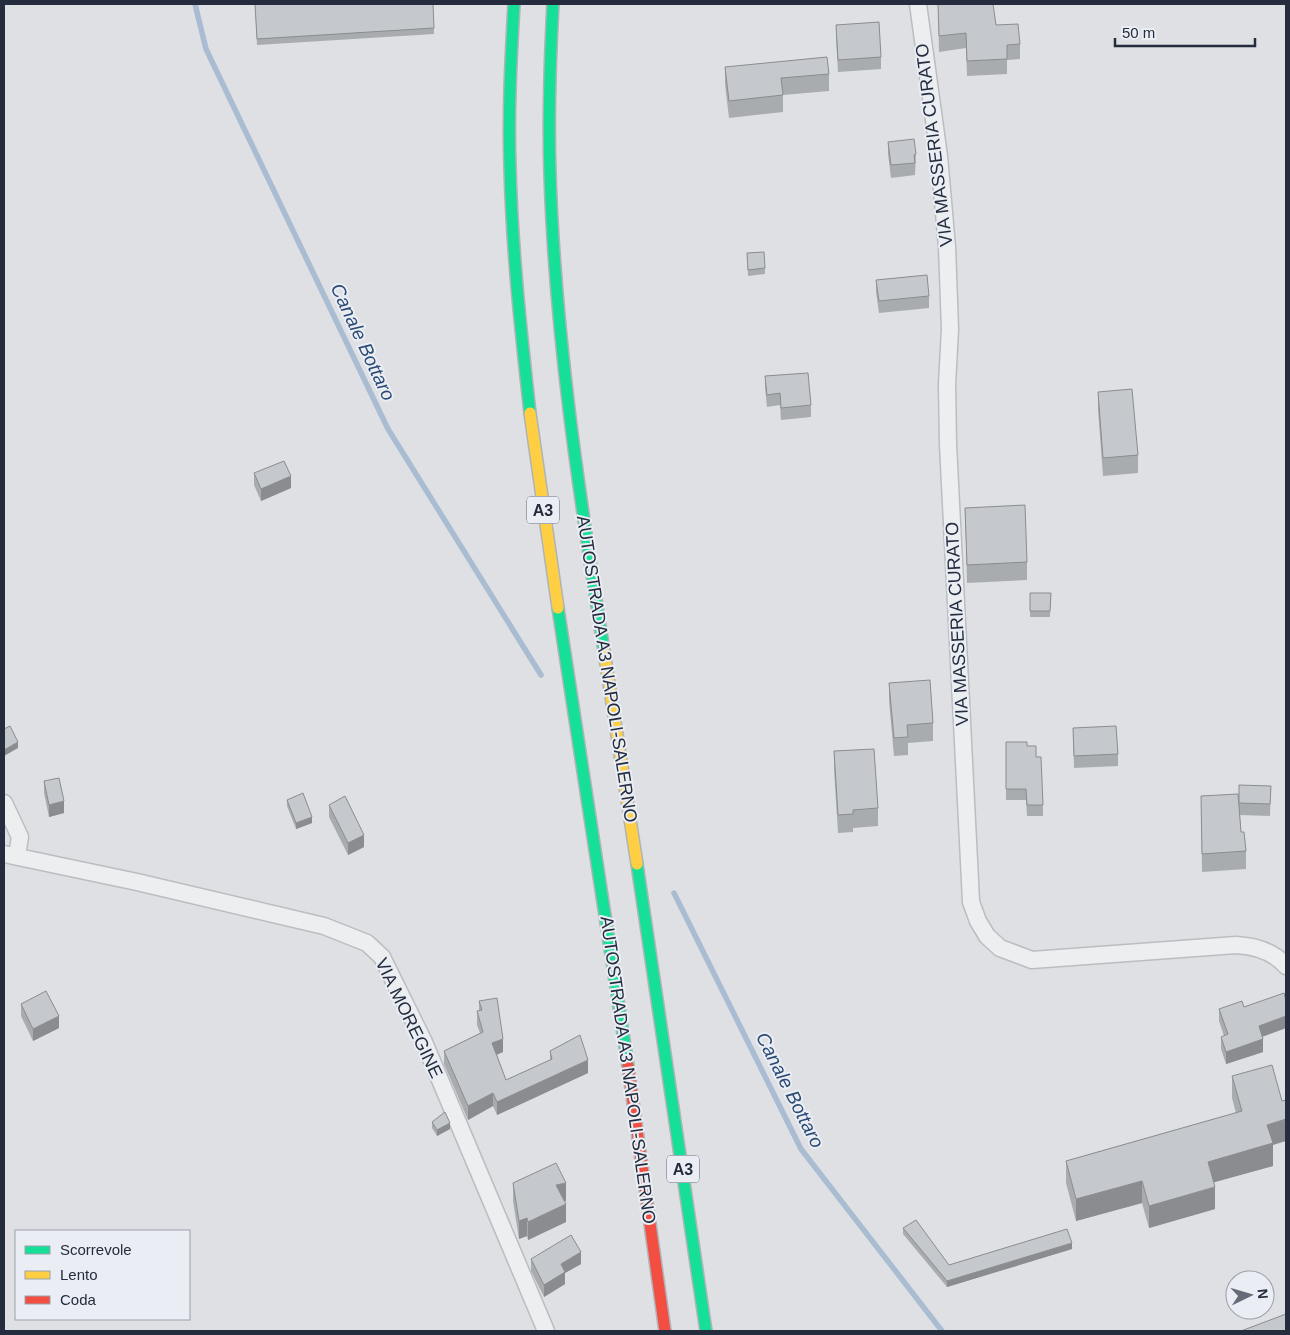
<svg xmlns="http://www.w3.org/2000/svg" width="1290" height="1335" font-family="Arial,sans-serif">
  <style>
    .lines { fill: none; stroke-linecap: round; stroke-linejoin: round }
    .stream { stroke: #a9bcd2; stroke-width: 5.5 }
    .street-casing { stroke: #bbbdc1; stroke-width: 19 }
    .fast-casing { stroke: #b0b3b8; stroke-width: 14 }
    .slow-casing { stroke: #b0b3b8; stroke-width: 14 }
    .jam-casing { stroke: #b0b3b8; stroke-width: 14 }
    .street { stroke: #edeef0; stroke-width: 16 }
    .fast { stroke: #16e098; stroke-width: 11 }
    .slow { stroke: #ffcf43; stroke-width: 11 }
    .jam { stroke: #f24e42; stroke-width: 11 }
    .wall { fill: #a9acaf }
    .shaded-wall { fill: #8a8c8f }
    .building { fill: #c5c8cc; stroke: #8a8c8f }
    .labels { text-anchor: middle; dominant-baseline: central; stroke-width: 4; stroke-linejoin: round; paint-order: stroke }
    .shield { fill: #eaeef4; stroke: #5f6674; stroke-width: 1 }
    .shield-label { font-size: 16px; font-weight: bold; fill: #242c3d }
    .street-label { font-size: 18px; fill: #242c3d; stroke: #eaeef4 }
    .water-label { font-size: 19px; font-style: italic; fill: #2b4a74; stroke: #eaeef4 }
  </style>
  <rect width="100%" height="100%" fill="#dee0e3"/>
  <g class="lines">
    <g class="stream">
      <polyline points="195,4 206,49 388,429 541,675"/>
      <polyline points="674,893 801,1149 942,1331"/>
    </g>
    <defs>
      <g id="street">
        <path d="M918 4 939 156 947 247 950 329 947 385 948 444 970 881 971 902 978 921 987 936 1000 948 1032 960 1236 945C1256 946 1273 951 1286 966"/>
        <polyline points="4,803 20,837 17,855"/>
        <polyline points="4,854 137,882 324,926 367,943 382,957 424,1042 546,1331"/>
      </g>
      <g id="fast">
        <path d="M514 4C511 58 508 113 510 167 512 250 521 332 530 413"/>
        <path d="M553 4C550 61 548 117 550 174 555 334 579 493 604 651"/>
        <polyline points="558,608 628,1066"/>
        <polyline points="637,864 706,1331"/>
      </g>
      <g id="slow">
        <polyline points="530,413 558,608"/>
        <polyline points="604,651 637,864"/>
      </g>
      <polyline id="jam" points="628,1066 665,1331"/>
    </defs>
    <use href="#street" class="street-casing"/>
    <use href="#fast" class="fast-casing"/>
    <use href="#slow" class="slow-casing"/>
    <use href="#jam" class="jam-casing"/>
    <use href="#street" class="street"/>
    <use href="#fast" class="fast"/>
    <use href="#slow" class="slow"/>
    <use href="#jam" class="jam"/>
  </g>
  <g class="wall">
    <polygon points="255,4 434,28 434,34 257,45"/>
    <polygon points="938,4 996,25 1020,44 1020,59 1007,60 1007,74 967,76 966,48 939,52"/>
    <polygon points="836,25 881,57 881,69 838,72 836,37"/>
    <polygon points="725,67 829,74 829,91 783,95 783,112 729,118 725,84"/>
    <polygon points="888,142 916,154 915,175 891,178 888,154"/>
    <polygon points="747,253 765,268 765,274 748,276"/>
    <polygon points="876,280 929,296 929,308 879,313 876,292"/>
    <polygon points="765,376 811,405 811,417 781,420 780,405 767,407 765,388"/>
    <polygon points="1098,392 1138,455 1138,473 1103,476 1098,410"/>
    <polygon points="254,473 291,488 261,501 254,485"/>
    <polygon points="965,508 1027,562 1027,580 967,583"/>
    <polygon points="1030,593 1051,593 1050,617 1030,617"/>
    <polygon points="889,683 933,723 933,741 908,743 908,755 894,756 889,701"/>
    <polygon points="1073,728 1118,754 1118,766 1074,768"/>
    <polygon points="1006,742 1027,746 1036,757 1043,805 1043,816 1027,816 1026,800 1006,800"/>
    <polygon points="834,751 878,808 878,826 853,828 853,832 838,833 834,769"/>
    <polygon points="44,781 64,813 49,817 44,793"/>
    <polygon points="1271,786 1270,816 1240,815 1241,832 1246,851 1246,869 1202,872 1201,796 1239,802"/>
    <polygon points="287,800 312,823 296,829 287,806"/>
    <polygon points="329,805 364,847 348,855 329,817"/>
    <polygon points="479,1001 503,1052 497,1055 506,1080 550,1060 550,1051 588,1073 497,1115 493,1106 468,1120 444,1064 444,1051 480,1033 477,1025 477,1011 479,1011"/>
    <polygon points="1286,1001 1286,1028 1262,1036 1263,1052 1226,1064 1221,1049 1221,1037 1224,1036 1219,1021 1219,1009 1244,1007"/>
    <polygon points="21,1004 59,1028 33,1041 21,1016"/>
    <polygon points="1232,1076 1273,1145 1273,1166 1214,1182 1215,1209 1149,1228 1142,1203 1076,1221 1066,1183 1066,1161 1236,1113 1232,1098"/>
    <polygon points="432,1122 450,1129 437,1136 432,1128"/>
    <polygon points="513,1183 566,1201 564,1201 566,1222 528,1240 527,1236 519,1239 513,1201"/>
    <polygon points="903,1228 949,1265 1072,1249 947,1287 903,1234"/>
    <polygon points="531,1259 581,1264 565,1273 565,1284 544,1297 531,1271"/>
  </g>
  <g class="shaded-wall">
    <polygon points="291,476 291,488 261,501 261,489"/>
    <polygon points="18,742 18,748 4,756 4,750"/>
    <polygon points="64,801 64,813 49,817 49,805"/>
    <polygon points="312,817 312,823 296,829 296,823"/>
    <polygon points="364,835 364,847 348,855 348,843"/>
    <polygon points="59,1016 59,1028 33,1041 33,1029"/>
    <polygon points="1286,1016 1286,1028 1259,1038 1259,1026"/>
    <polygon points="503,1039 503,1052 492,1056 492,1043"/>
    <polygon points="1263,1039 1263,1052 1226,1064 1226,1052"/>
    <polygon points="588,1060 588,1073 497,1115 497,1102"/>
    <polygon points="493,1093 493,1106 468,1120 468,1106"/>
    <polygon points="1286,1119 1286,1141 1273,1145 1273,1166 1208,1184 1208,1162 1267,1125"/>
    <polygon points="450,1123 450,1129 437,1136 437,1130"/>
    <polygon points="1142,1181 1142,1203 1076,1221 1076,1199"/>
    <polygon points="566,1183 566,1201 556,1203 556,1185"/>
    <polygon points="1215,1187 1215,1209 1149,1228 1149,1206"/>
    <polygon points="566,1204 566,1222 528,1240 528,1222"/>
    <polygon points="527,1218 527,1236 519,1239 519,1221"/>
    <polygon points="1072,1243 1072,1249 947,1287 947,1281"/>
    <polygon points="581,1252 581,1264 565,1273 565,1284 544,1297 544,1285 561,1264"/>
  </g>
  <g class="building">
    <polygon points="255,4 433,4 434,28 257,39"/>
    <polygon points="938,4 993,4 996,25 1018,24 1020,44 1007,45 1007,59 967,61 966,33 939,36"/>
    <polygon points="879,22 881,57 838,60 836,25"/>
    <polygon points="827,57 829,74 781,78 783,95 729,101 725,67"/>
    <polygon points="914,139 916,154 914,155 915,163 891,165 888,142"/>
    <polygon points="764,252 765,268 748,270 747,253"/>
    <polygon points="927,275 929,296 879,301 876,280"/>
    <polygon points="808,373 811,405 781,408 780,393 767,395 765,376"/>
    <polygon points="1132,389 1138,455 1103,458 1098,392"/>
    <polygon points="284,461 291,476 261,489 254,473"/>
    <polygon points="1025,505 1027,562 967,565 965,508"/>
    <polygon points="1030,593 1051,593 1050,611 1030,611"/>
    <polygon points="930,680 933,723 907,725 908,737 894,738 889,683"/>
    <polygon points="10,726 18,742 4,750 4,729"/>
    <polygon points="1116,726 1118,754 1074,756 1073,728"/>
    <polygon points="1006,742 1027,742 1027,746 1036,746 1036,757 1041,757 1043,805 1027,805 1026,789 1006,789"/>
    <polygon points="874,749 878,808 853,810 853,814 838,815 834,751"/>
    <polygon points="59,778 64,801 49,805 44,781"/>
    <polygon points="1239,785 1271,786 1270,804 1239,803"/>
    <polygon points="303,793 312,817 296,823 287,800"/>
    <polygon points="1238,794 1241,832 1244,832 1246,851 1202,854 1201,796"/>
    <polygon points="345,796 364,835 348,843 329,805"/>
    <polygon points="46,991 59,1016 33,1029 21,1004"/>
    <polygon points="1284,993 1286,1001 1286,1016 1259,1026 1263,1039 1226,1052 1221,1037 1228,1034 1219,1009 1242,1001 1244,1007"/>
    <polygon points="497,998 503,1039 492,1043 506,1080 552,1059 550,1051 580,1035 588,1060 497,1102 493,1093 468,1106 444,1051 483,1032 477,1011 482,1010 479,1001"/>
    <polygon points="1272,1065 1282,1101 1286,1100 1286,1119 1267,1125 1273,1143 1208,1162 1215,1187 1149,1206 1142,1181 1076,1199 1066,1161 1242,1111 1232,1076"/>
    <polygon points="445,1112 450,1123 437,1130 432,1122"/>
    <polygon points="556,1163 566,1183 556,1185 566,1204 528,1222 527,1218 519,1221 513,1183"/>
    <polygon points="916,1220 949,1265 1067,1229 1072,1243 947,1281 903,1228"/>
    <polygon points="571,1235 581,1252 561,1264 565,1272 544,1285 531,1259"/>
    <polygon points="1286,1314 1286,1331 1241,1331"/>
  </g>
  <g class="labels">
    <g class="shield">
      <rect x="527" y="496.5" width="32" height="27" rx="4"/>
      <rect x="667" y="1155.5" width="32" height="27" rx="4"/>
    </g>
    <g class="shield-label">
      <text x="543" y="510">A3</text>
      <text x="683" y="1169">A3</text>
    </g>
    <g class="street-label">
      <text transform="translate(934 145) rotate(-97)">VIA MASSERIA CURATO</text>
      <text transform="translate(957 624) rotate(-93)">VIA MASSERIA CURATO</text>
      <text transform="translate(607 669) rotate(81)">AUTOSTRADA A3 NAPOLI-SALERNO</text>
      <text transform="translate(409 1018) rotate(64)">VIA MOREGINE</text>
      <text transform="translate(628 1070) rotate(82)">AUTOSTRADA A3 NAPOLI-SALERNO</text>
    </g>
    <g class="water-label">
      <text transform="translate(363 342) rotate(65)">Canale Bottaro</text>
      <text transform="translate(790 1090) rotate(63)">Canale Bottaro</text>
    </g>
  </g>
  <rect width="1290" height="1335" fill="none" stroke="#242c3d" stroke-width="10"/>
  <rect x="15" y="1230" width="175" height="90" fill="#eaeef4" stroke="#9ba0ab"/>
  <rect x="25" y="1246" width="25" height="8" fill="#16e098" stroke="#9ba0ab"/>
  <text x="60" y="1255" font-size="15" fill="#242c3d">Scorrevole</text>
  <rect x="25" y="1271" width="25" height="8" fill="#ffcf43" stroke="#9ba0ab"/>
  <text x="60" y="1280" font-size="15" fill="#242c3d">Lento</text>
  <rect x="25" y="1296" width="25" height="8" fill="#f24e42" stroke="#9ba0ab"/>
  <text x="60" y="1305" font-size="15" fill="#242c3d">Coda</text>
  <g transform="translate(1250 1295) rotate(85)"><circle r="24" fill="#eaeef4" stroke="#9ba0ab"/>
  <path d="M0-4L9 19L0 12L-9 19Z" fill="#656b77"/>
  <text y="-8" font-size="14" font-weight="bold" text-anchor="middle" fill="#242c3d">N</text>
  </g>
  <path d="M1115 38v8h140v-8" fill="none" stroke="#242c3d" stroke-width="2.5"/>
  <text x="1122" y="38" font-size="15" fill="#242c3d" stroke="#eaeef4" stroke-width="4" paint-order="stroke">50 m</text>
</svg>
